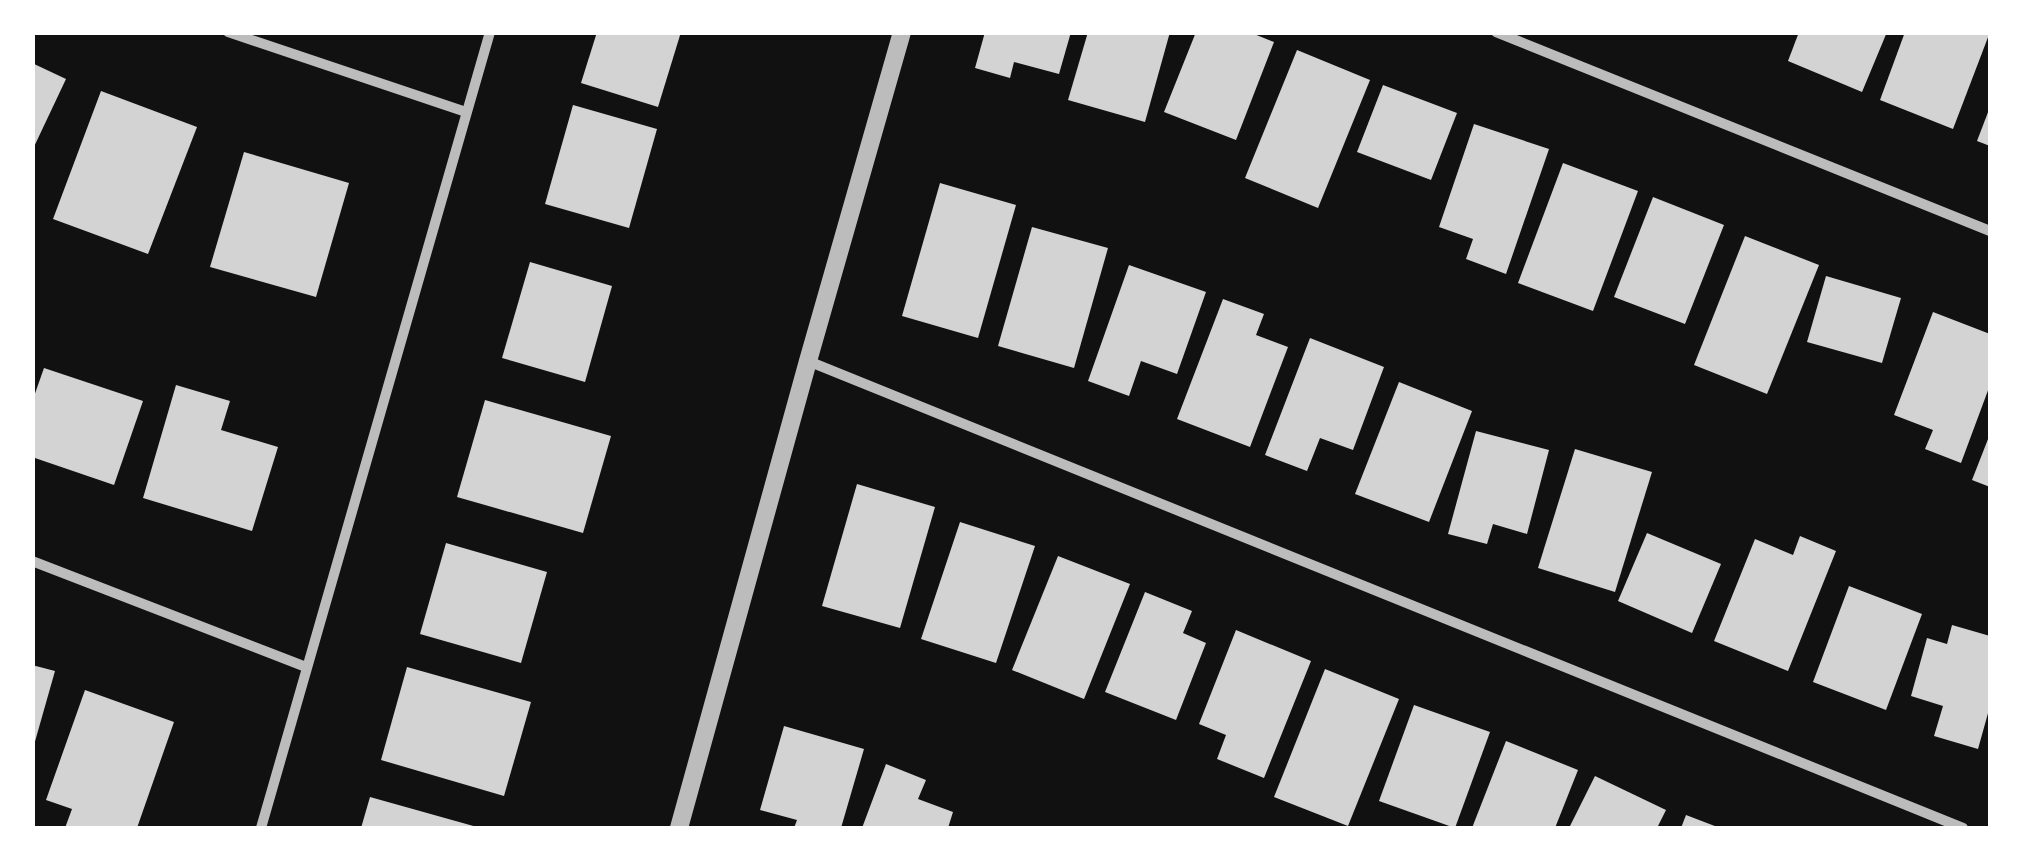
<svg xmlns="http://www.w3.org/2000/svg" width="2023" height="861" font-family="'Sofia Sans Condensed',sans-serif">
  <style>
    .building { fill: #d3d3d3 }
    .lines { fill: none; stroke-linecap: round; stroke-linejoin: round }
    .minor { stroke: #bcbcbc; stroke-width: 10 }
    .tertiary { stroke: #bcbcbc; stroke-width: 18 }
  </style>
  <rect width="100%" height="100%" fill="#111"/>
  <g class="building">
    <polygon points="597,32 681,32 658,107 581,83"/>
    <polygon points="985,32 1071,32 1059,74 1014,62 1010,78 975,68"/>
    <polygon points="1088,32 1170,32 1145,122 1068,100"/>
    <polygon points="1196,32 1249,32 1274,42 1236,140 1164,112"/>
    <polygon points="1799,32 1887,32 1862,92 1788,61"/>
    <polygon points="1905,32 1990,32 1953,129 1880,100"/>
    <polygon points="1297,50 1370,80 1318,208 1245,178"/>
    <polygon points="32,63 66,79 32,151"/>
    <polygon points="1383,85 1457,113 1431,180 1357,152"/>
    <polygon points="101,91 197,127 148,254 53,219"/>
    <polygon points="573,105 657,129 629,228 545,204"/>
    <polygon points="1990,107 1990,146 1977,141"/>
    <polygon points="1474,124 1549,149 1506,274 1466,259 1473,239 1439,227"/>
    <polygon points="244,152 349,183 316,297 210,267"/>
    <polygon points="1563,163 1638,191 1593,311 1518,283"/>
    <polygon points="940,183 1016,205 978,338 902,316"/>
    <polygon points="1653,197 1724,225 1685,324 1614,297"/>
    <polygon points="1032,227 1108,248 1074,368 998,346"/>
    <polygon points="1745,236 1819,265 1767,394 1694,365"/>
    <polygon points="530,262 612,286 585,382 502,358"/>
    <polygon points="1129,265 1206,292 1177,374 1141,361 1129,396 1088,381"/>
    <polygon points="1826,276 1901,298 1882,363 1807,342"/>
    <polygon points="1223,299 1264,314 1256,335 1288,347 1250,447 1177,419"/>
    <polygon points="1933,312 1990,334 1990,385 1961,463 1925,449 1933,430 1894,415"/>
    <polygon points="1310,338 1384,367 1353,450 1320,438 1307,471 1265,455"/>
    <polygon points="44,368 143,401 114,485 32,457 32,402"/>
    <polygon points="1399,382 1472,411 1429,522 1355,494"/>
    <polygon points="176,385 230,401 221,430 278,447 252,531 143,498"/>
    <polygon points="485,400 611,436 583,533 457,497"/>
    <polygon points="1476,431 1549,450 1527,534 1493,524 1487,544 1448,534"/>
    <polygon points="1990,434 1990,487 1972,480"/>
    <polygon points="1575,449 1652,472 1615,592 1538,568"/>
    <polygon points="857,484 935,507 900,628 822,606"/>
    <polygon points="960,522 1035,546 996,663 921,639"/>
    <polygon points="1647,533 1721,564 1692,633 1618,601"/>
    <polygon points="1800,536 1836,551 1788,671 1714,641 1755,539 1793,555"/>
    <polygon points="446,543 547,572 521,663 420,634"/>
    <polygon points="1058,556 1130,584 1084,699 1012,670"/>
    <polygon points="1849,586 1922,614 1886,710 1813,682"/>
    <polygon points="1145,592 1192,611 1183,633 1206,643 1176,720 1105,692"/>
    <polygon points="1952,625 1990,636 1990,706 1978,749 1934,736 1943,706 1911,696 1927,638 1947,644"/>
    <polygon points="1236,630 1311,661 1264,778 1217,759 1226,735 1199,724"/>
    <polygon points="32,665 55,671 34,745 32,745"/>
    <polygon points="407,667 531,702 504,796 381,760"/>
    <polygon points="1325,669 1399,699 1348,826 1274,797"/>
    <polygon points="85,690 174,722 137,828 65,828 72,809 46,800"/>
    <polygon points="1414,705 1490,732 1455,828 1379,801"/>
    <polygon points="784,726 864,749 841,828 794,828 797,820 760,810"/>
    <polygon points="1506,741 1578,770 1555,828 1472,828"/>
    <polygon points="886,764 926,780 918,799 953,812 948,828 862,828"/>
    <polygon points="1595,776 1666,810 1657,828 1569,828"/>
    <polygon points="370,797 477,827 477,828 361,828"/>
    <polygon points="1686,815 1720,828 1681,828"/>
  </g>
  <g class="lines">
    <g class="minor">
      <polyline points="228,32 466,112"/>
      <polyline points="1496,32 1990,231"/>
      <polyline points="808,361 1963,828"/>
      <polyline points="32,561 306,667"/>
      <polyline points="261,828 490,32"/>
    </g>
    <polyline class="tertiary" points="679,828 808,361 902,32"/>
  </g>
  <rect width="2023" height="861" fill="none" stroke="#ffffff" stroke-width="70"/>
</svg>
